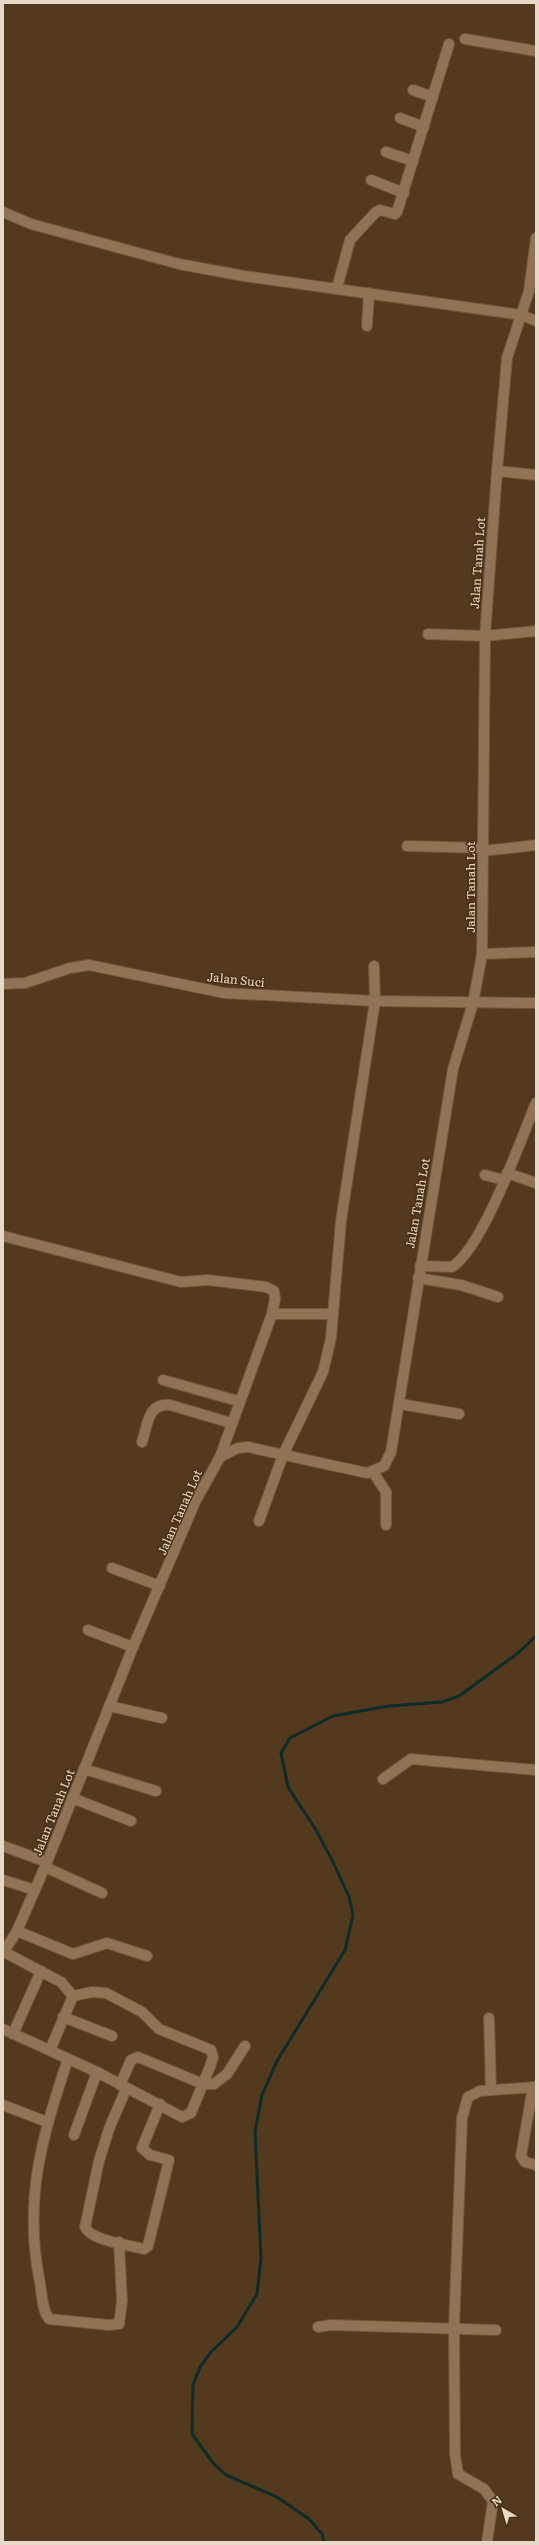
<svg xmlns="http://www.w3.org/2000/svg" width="539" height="2545" font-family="Literata,serif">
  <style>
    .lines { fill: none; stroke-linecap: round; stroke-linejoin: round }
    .stream { stroke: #0e2c2a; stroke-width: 3 }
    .street-casing { stroke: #6d573d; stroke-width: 12 }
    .secondary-casing { stroke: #6d573d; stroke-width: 12 }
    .street { stroke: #907355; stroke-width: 10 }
    .secondary { stroke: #907355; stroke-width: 10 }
    .labels { text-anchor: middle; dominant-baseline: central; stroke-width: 3; stroke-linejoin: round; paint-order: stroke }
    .street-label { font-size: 12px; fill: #e8d8c7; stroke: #482f12 }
  </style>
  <rect width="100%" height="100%" fill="#53391d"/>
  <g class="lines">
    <polyline class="stream" points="324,2542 322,2534 309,2519 277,2497 226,2475 213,2463 192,2434 193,2385 200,2367 211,2352 237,2327 257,2294 261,2258 255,2132 262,2095 277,2061 345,1950 353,1915 349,1897 333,1862 316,1830 288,1787 281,1753 290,1738 333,1716 389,1706 442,1702 459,1696 518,1653 536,1636"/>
    <defs>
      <g id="street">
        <polyline points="465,39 536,51"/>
        <polyline points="413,90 433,97"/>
        <polyline points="400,118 424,127"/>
        <polyline points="386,152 413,161"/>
        <polyline points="371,180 404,193"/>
        <polyline points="3,212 31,224 179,264 244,276 522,315 536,321"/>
        <polyline points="337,288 350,240 376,212 380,210 395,214 397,212 449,44"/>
        <polyline points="367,326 369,293"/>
        <polyline points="497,471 536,475"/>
        <polyline points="428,634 485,636 536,631"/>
        <polyline points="407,846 483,848"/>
        <polyline points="483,851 536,845"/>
        <polyline points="482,954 536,952"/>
        <polyline points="3,984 25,983 70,968 89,965 224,993 375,1001 536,1003"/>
        <polyline points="507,1173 536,1183"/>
        <polyline points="485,1175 504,1180"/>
        <polyline points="3,1236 181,1282 208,1280 266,1287 274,1291 275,1299 272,1314 220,1457"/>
        <path d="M420 1266 452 1267C484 1246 520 1141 536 1103"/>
        <polyline points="418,1278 461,1285 498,1297"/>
        <polyline points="272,1314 332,1314"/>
        <polyline points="163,1380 238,1401"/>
        <polyline points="400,1404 459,1414"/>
        <path d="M142 1442C148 1425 147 1403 170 1405L231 1423"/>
        <polyline points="373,1472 386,1492 386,1525"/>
        <polyline points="259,1521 283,1455 323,1372 331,1338 341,1221 375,1001 374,966"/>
        <polyline points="112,1568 160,1586"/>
        <polyline points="88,1630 133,1647"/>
        <polyline points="109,1706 162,1718"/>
        <polyline points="84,1769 156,1791"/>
        <polyline points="383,1779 411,1759 536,1770"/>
        <polyline points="72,1798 131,1821"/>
        <polyline points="3,1846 47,1862"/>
        <polyline points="45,1867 102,1893"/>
        <polyline points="3,1880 35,1890"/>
        <polyline points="17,1931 73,1954 107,1943 147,1956"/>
        <polyline points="4,1952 61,1982 73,1996"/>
        <polyline points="63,2017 112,2036"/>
        <polyline points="489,2018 491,2090"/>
        <polyline points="3,2029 97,2072 182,2117 191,2113 211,2064 213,2057 211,2050 159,2029 142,2012 106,1993 92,1992 73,1996"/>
        <polyline points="13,2034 41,1971"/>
        <polyline points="50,2050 73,1996"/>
        <path d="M68 2059C42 2137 23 2200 40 2283 42 2294 42 2310 49 2319L109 2325 119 2324 122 2301 119 2242"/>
        <polyline points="120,2085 131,2060 138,2057 203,2084 214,2084 227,2074 245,2046"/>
        <polyline points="533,2087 521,2156 525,2162 536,2165"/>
        <path d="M126 2089 109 2129 99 2161 85 2227C91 2241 130 2245 144 2249L148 2246 169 2160 150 2155 142 2148 160 2104"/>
        <polyline points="3,2105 47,2122"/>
        <polyline points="74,2135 97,2072"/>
        <polyline points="318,2327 331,2325 496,2330"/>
      </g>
      <g id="secondary">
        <polyline points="3,1953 17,1931 47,1862 133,1647 196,1500 220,1457 238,1448 248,1447 367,1473 384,1466 391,1452 453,1069 473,1003 482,954 485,636 497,471 507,358 529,291 536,238"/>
        <polyline points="487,2542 493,2501 484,2489 458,2474 455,2454 454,2328 462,2118 468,2097 480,2091 536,2087"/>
      </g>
    </defs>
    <use href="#street" class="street-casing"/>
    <use href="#secondary" class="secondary-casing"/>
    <use href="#street" class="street"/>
    <use href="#secondary" class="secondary"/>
  </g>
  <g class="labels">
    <g class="street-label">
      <text transform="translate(477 563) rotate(-86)">Jalan Tanah Lot</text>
      <text transform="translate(470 887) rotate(-90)">Jalan Tanah Lot</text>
      <text transform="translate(236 979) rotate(6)">Jalan Suci</text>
      <text transform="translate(417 1203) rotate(-80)">Jalan Tanah Lot</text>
      <text transform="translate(179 1512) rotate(-66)">Jalan Tanah Lot</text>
      <text transform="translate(53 1812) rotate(-68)">Jalan Tanah Lot</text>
    </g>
  </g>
  <rect width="539" height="2545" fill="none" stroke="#e8d8c7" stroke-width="8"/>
  <g transform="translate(503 2509) rotate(322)" stroke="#482f12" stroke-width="3" paint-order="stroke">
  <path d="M0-3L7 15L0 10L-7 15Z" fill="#e8d8c7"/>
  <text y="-6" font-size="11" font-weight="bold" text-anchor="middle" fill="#e8d8c7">N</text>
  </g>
</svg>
